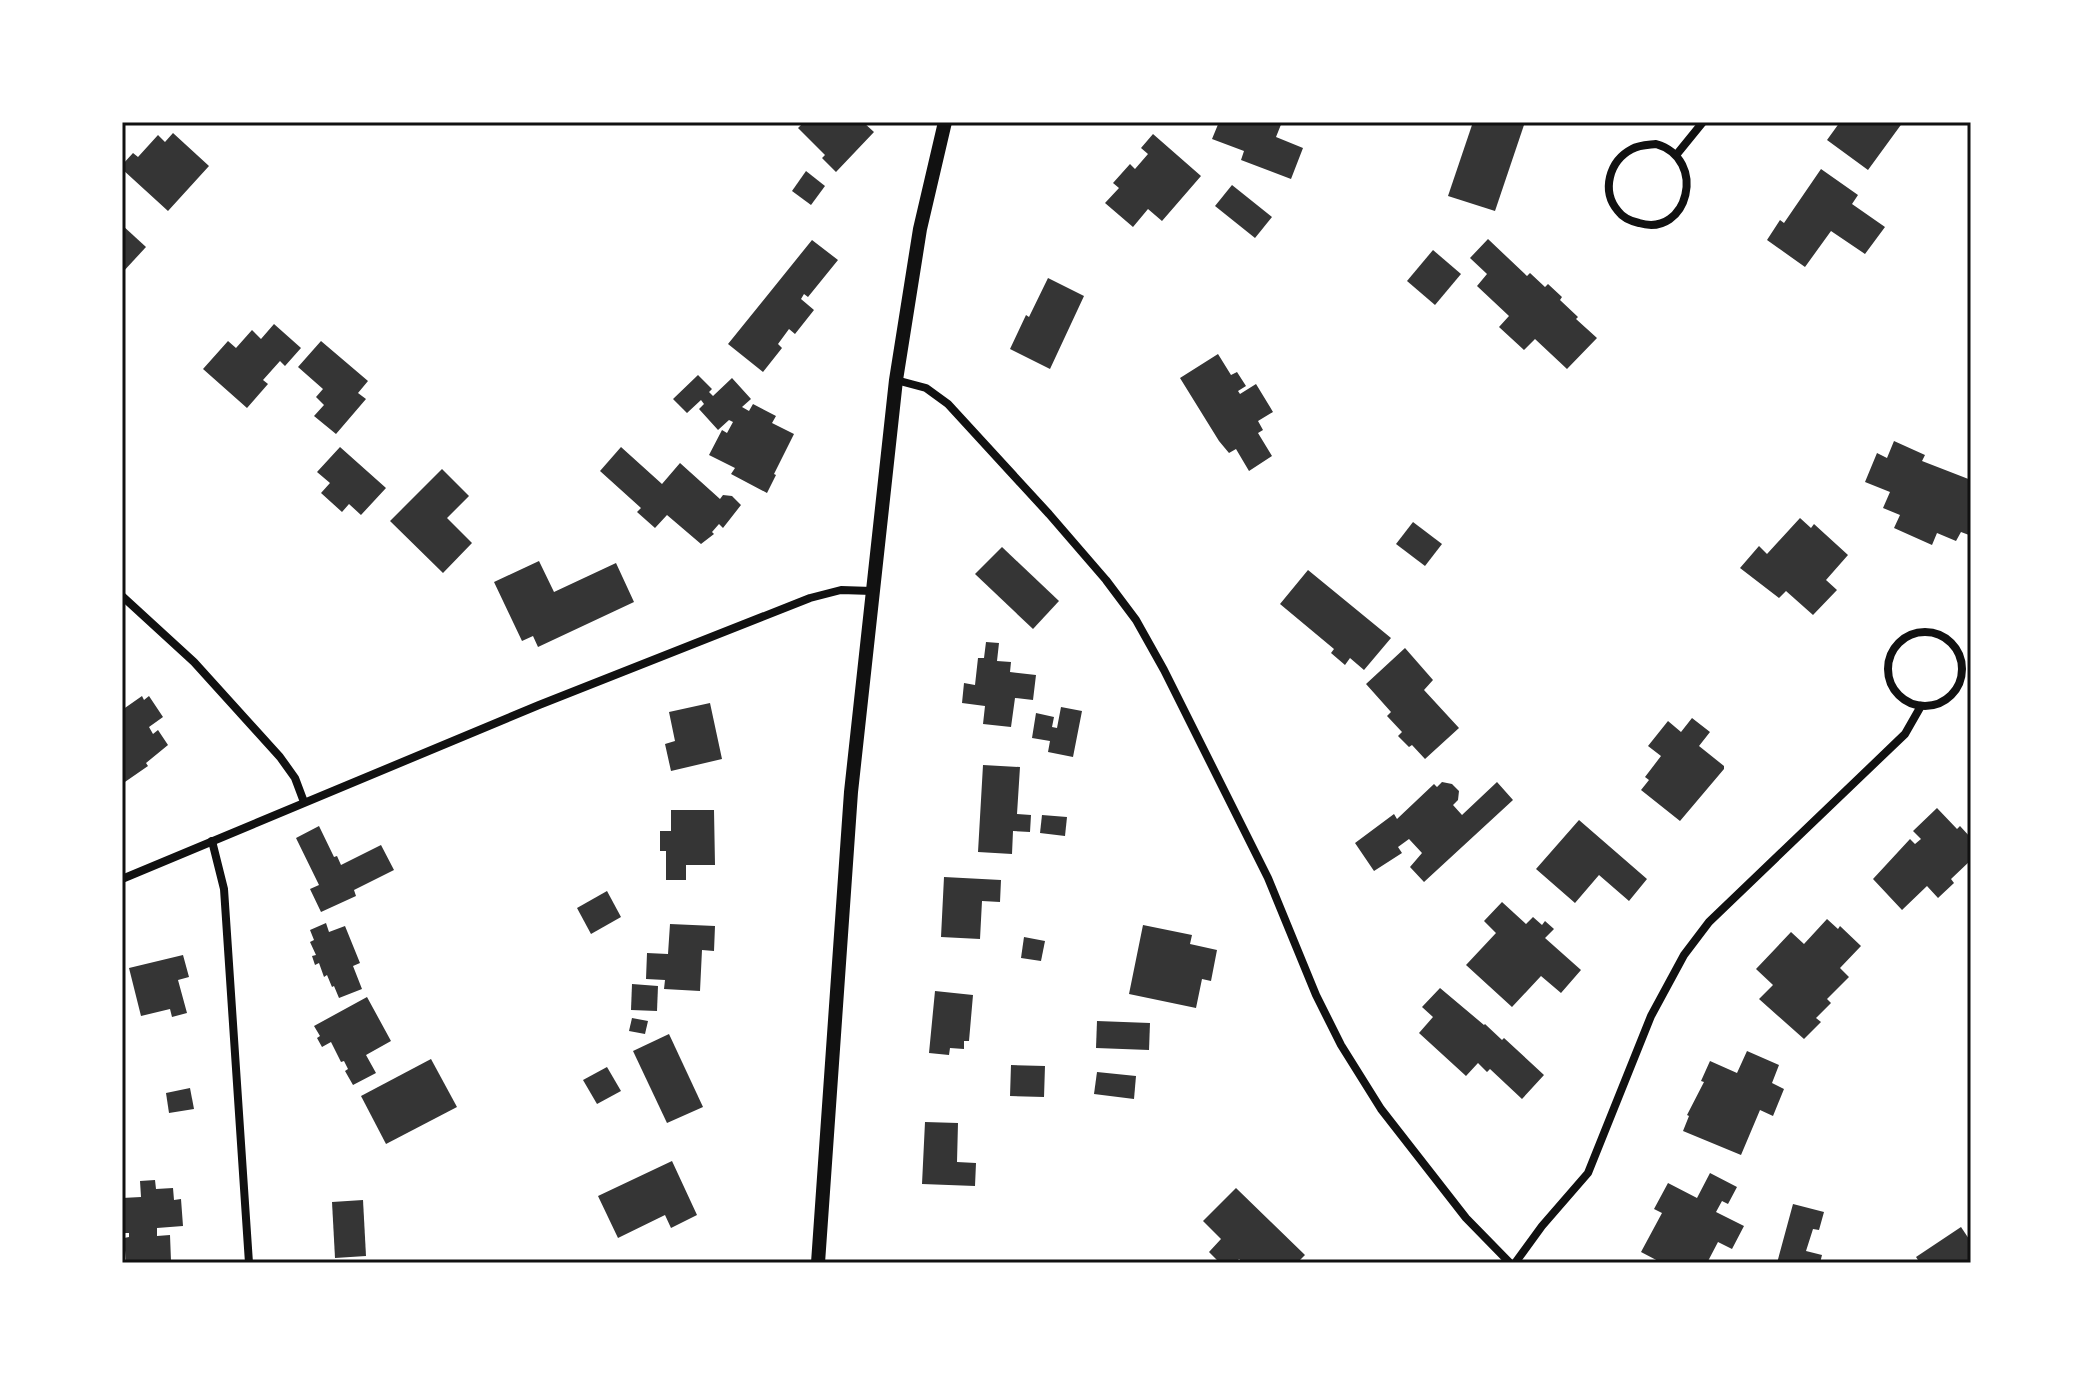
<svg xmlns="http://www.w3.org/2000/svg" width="2093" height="1385" font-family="Jost,sans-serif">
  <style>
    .building { fill: #353535 }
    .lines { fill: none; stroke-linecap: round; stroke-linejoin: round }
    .minor { stroke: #111; stroke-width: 8 }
    .tertiary { stroke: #111; stroke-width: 14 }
    .neatline { fill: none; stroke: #111; stroke-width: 3 }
  </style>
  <rect width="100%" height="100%" fill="#fff"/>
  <g class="building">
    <polygon points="804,122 863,122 874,132 836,172 822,158 825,155 798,128"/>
    <polygon points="1219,122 1282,122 1276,137 1303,148 1291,179 1241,160 1244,151 1212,139"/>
    <polygon points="1473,122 1525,122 1495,211 1448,196"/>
    <polygon points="1840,122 1847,123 1903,122 1868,170 1827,140"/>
    <polygon points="173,133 209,166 168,211 122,169 122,165 133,153 138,157 158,135 165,142"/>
    <polygon points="1153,134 1201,176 1162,221 1148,209 1133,227 1105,203 1119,188 1113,183 1130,164 1135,169 1148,154 1141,148"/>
    <polygon points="1821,169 1858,195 1852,204 1885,227 1865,254 1831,231 1805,267 1767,240 1780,220 1784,223"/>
    <polygon points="806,171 825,186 811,205 792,191"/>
    <polygon points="1232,185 1272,217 1255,238 1215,206"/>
    <polygon points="122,225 146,247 122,273"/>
    <polygon points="1488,239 1527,276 1530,273 1545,287 1548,284 1562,297 1560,300 1578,317 1576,319 1597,338 1567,369 1535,339 1524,350 1499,327 1509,316 1477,286 1487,274 1470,258"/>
    <polygon points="812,240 838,260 808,297 804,294 801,299 814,310 795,334 789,329 778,344 782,348 763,372 728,344"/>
    <polygon points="1433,250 1461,274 1435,305 1407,281"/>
    <polygon points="1048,278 1084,296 1050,369 1010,349 1026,315 1029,317"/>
    <polygon points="274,324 301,348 285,366 280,361 263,380 268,384 247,408 203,369 228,341 236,348 252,330 261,339"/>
    <polygon points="321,341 368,381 358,393 366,399 336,434 314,416 324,405 316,397 323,389 298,367"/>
    <polygon points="1218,354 1231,375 1237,372 1246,386 1238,391 1240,394 1256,384 1273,412 1258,421 1263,430 1258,433 1272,456 1249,471 1236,449 1229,453 1219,441 1180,378"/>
    <polygon points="698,375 712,389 709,392 713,396 732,378 751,399 742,407 749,411 753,404 776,416 772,423 794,434 774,474 776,475 767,493 731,474 735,468 709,455 722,430 727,433 733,422 729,420 718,430 699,409 704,404 701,400 687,413 673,399"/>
    <polygon points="1894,441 1925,455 1922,461 1971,480 1969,535 1961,532 1956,541 1937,533 1932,545 1894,528 1900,515 1883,508 1890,492 1865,482 1877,453 1887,458"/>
    <polygon points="340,447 386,488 361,515 349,504 342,512 321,493 330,483 317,472"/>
    <polygon points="621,447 662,484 680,463 720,499 723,495 732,496 741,505 723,528 719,524 712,532 714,534 701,544 667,515 655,528 637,512 641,508 600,471"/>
    <polygon points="442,469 469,496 447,518 472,543 443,573 390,521"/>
    <polygon points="1800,518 1811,528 1814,524 1848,555 1826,580 1837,590 1813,615 1786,591 1779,598 1740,568 1759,546 1767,554"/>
    <polygon points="1413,522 1442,544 1425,566 1396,544"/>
    <polygon points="1002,547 1059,601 1033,629 975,574"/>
    <polygon points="539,561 554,592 616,563 634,602 538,647 533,636 522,641 494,582"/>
    <polygon points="1308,570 1391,638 1364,670 1350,658 1345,665 1331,653 1334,649 1280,604"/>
    <polygon points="986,642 999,643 997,661 1011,662 1010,672 1036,675 1033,700 1015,698 1011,727 983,724 985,706 962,703 964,683 975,685 978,658 984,658"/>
    <polygon points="1405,648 1433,680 1424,690 1459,728 1425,759 1412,745 1409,747 1398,736 1402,732 1387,716 1391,712 1366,684"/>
    <polygon points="142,696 144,700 149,696 163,717 149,727 153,734 158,730 168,745 146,763 148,766 122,784 122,710"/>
    <polygon points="710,703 722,759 671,771 665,744 675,741 669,712"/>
    <polygon points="1061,707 1082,711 1073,757 1048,752 1050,741 1032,738 1036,713 1054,717 1052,727 1057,728"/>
    <polygon points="1692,718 1710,732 1699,746 1724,766 1724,769 1680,821 1641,790 1649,780 1645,777 1661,756 1648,746 1668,721 1681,732"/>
    <polygon points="983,765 1020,767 1017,814 1031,815 1030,832 1013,831 1012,854 978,852"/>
    <polygon points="1442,782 1452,784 1459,791 1458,800 1453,805 1462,815 1497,782 1513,800 1424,882 1410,867 1422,853 1409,839 1398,847 1402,853 1374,871 1355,843 1394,814 1397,819 1434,784 1437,787"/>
    <polygon points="1937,808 1957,829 1960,826 1971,838 1971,860 1951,879 1954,883 1938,898 1927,886 1902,910 1873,879 1910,839 1915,844 1921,839 1913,831"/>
    <polygon points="671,810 714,810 715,865 686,865 686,880 666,880 666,851 660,851 660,831 671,831"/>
    <polygon points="1042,815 1067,817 1065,836 1040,833"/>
    <polygon points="1579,820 1647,879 1629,901 1599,875 1575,903 1536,869"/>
    <polygon points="319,826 334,857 337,856 341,865 381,845 394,870 354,890 356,896 321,912 310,889 319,885 296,838"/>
    <polygon points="944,877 1001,880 1000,902 982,901 980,939 941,937"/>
    <polygon points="607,891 621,917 591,934 577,908"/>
    <polygon points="1502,902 1526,924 1533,917 1542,925 1545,921 1554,929 1545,938 1581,970 1561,993 1541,976 1512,1007 1466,965 1496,933 1484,921"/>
    <polygon points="1827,919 1838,929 1840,926 1861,946 1840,968 1849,977 1827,999 1831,1003 1816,1018 1821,1022 1804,1039 1759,999 1773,985 1756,969 1791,932 1804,944"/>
    <polygon points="326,923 329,932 345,926 360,963 353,966 362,989 339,998 334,986 332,987 327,975 324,977 319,963 315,965 312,956 316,955 310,942 314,940 310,930"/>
    <polygon points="670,924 715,926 714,951 702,950 700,991 664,989 665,980 646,979 647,953 668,954"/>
    <polygon points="1143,925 1192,935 1190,944 1217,950 1211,981 1202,979 1196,1008 1129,994"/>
    <polygon points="1024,937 1045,941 1041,961 1021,958"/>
    <polygon points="183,955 189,977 178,980 187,1013 172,1017 170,1009 141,1016 129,968"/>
    <polygon points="632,984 658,986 657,1011 631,1010"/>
    <polygon points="1440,988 1484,1025 1485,1024 1502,1040 1504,1038 1544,1075 1522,1099 1490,1069 1487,1072 1478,1063 1466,1076 1419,1033 1433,1017 1422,1007"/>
    <polygon points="935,991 973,995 969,1041 964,1041 964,1049 950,1048 949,1055 929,1053"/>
    <polygon points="367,997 391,1041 366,1055 376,1073 353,1085 345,1071 348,1069 344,1061 341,1062 331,1042 322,1047 317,1038 320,1036 314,1026"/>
    <polygon points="632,1018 648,1021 645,1034 629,1031"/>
    <polygon points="1097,1021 1150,1023 1149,1050 1096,1048"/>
    <polygon points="669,1034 703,1107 667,1123 633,1051"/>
    <polygon points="1747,1051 1779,1065 1772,1083 1784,1089 1773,1116 1760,1110 1741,1155 1683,1131 1689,1116 1687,1115 1704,1082 1701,1081 1710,1061 1737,1073"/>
    <polygon points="431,1059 457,1107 386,1144 361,1096"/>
    <polygon points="1011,1065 1045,1066 1044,1097 1010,1096"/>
    <polygon points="607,1067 621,1091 597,1104 583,1080"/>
    <polygon points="1097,1072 1136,1076 1134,1099 1094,1094"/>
    <polygon points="190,1088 194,1109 169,1113 166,1093"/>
    <polygon points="925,1122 958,1123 957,1162 976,1163 975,1186 922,1184"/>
    <polygon points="672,1161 697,1215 671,1228 665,1215 618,1238 598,1196"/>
    <polygon points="1710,1173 1737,1187 1728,1204 1722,1201 1716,1212 1744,1226 1732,1249 1718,1242 1707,1263 1662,1263 1641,1252 1662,1213 1654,1209 1668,1183 1697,1198"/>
    <polygon points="155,1180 156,1189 173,1188 174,1200 181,1199 183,1226 157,1228 157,1236 170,1235 171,1261 126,1263 124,1238 129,1237 129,1233 123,1233 122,1198 141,1197 140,1181"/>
    <polygon points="1236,1188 1305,1255 1297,1263 1243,1263 1239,1259 1236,1263 1220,1263 1209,1252 1221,1239 1203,1221"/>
    <polygon points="363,1200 366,1256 335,1258 332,1202"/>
    <polygon points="1793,1204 1824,1212 1819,1230 1813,1229 1806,1251 1822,1255 1820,1263 1777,1263"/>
    <polygon points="1961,1227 1971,1242 1971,1263 1920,1263 1916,1257"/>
  </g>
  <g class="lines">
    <g class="minor">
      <path d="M1656 144C1708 159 1688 238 1639 223 1630 221 1623 218 1618 211 1601 191 1609 161 1632 149 1639 145 1648 145 1656 144Z"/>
      <polyline points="1677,154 1703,122"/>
      <polyline points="896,380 926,388 948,404 1049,514 1106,580 1136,620 1164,670 1268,878 1316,995 1341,1045 1381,1109 1466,1218 1510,1263"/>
      <polyline points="122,596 194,662 280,757 295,778 304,802"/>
      <circle cx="1925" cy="669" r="37"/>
      <polyline points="212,841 224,889 249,1263"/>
      <polyline points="122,879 539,705 810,598 841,590 872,591"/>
      <polyline points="1515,1263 1542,1226 1588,1173 1651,1016 1684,955 1709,922 1905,734 1921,706"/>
    </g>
    <polyline class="tertiary" points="818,1263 851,792 896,380 920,229 945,122"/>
  </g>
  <rect width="2093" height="1385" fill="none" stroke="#ffffff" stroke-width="248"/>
  <rect x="124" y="124" width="1845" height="1137" class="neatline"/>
</svg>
